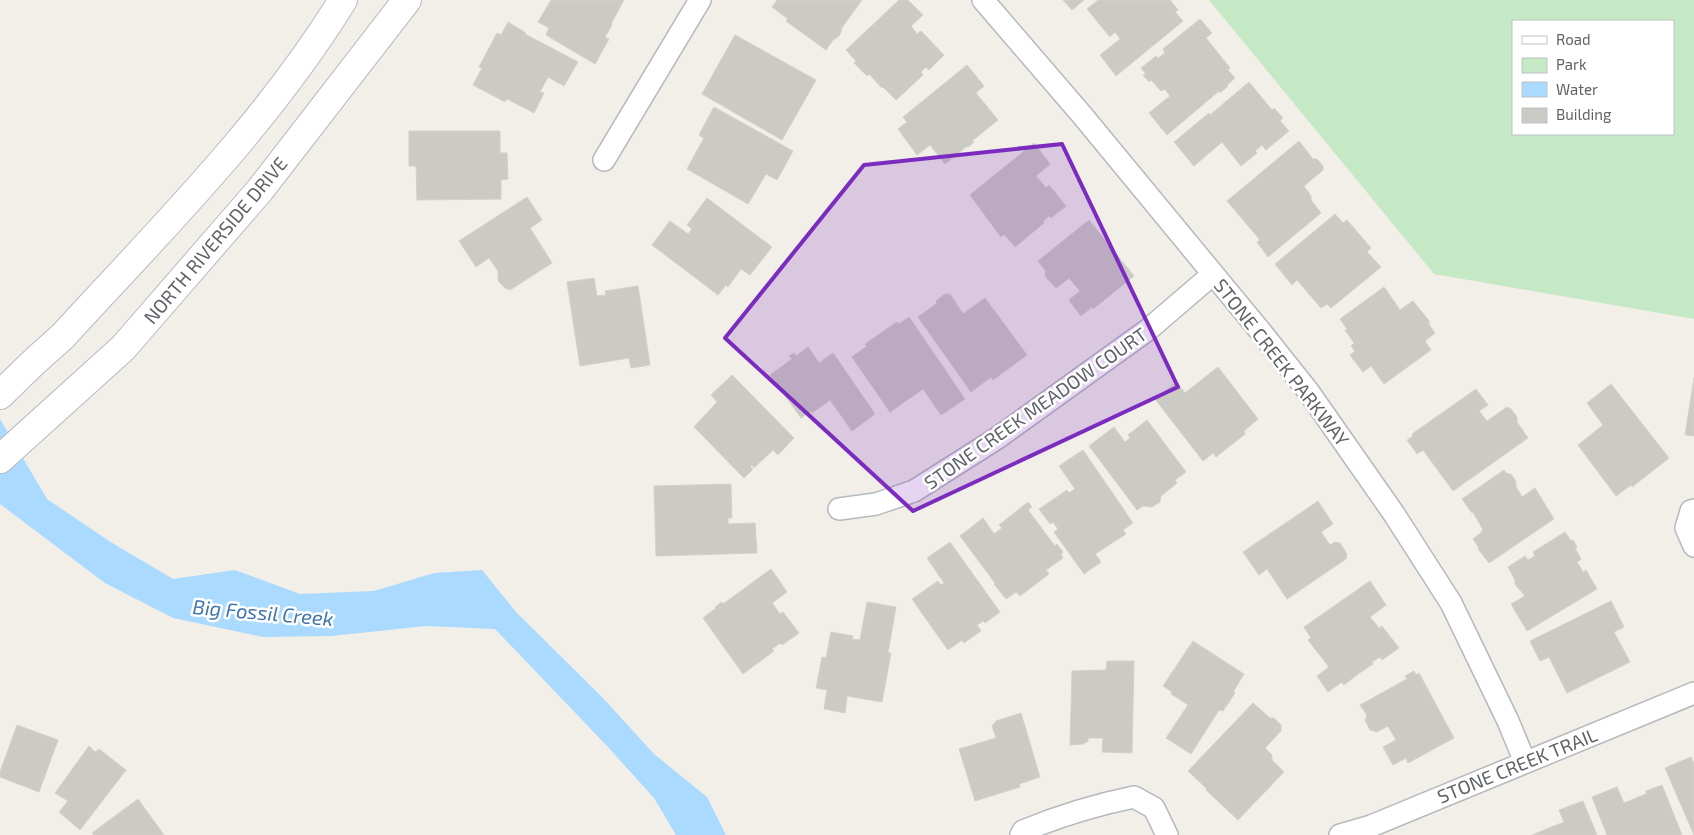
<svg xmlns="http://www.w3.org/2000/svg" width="1694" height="835" font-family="'Exo 2',sans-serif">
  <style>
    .green { fill: #c5e8c5; fill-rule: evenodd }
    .water { fill: #aadaff }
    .building { fill: #cccac5; stroke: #d6d1c6 }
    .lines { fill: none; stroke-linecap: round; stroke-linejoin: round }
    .street-casing { stroke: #b5b8bc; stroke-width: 24 }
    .secondary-casing { stroke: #b6babf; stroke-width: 30 }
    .street { stroke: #fff; stroke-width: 21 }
    .secondary { stroke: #fff; stroke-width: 28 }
    .marked { fill: #7b2cbf; fill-opacity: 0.2; stroke: #7b2cbf; stroke-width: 4; stroke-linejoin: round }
    .labels { text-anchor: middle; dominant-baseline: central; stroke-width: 5; stroke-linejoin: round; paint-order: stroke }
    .street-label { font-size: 19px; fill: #5f6368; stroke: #fff }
    .water-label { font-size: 20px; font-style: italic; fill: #4174aa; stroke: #fff }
  </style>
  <rect width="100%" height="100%" fill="#f1efe8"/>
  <path class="green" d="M1209 0H1694V319L1434 274ZM1513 21H1673V134H1513Z"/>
  <polygon class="water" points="0,419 47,499 109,541 173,579 235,570 300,594 374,591 434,573 482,570 516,612 603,698 654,754 707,797 726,835 676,835 654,798 607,746 495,629 426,626 331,636 263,637 173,618 105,583 0,504"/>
  <g class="building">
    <polygon points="551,0 624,0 611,24 612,25 605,37 609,39 595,64 546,35 549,28 538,22"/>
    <polygon points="777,0 862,0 841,29 842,30 839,36 833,40 826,50 786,21 788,19 772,7"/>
    <polygon points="899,0 908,0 923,15 911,26 917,34 921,31 944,55 929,70 926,67 921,72 923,75 896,100 883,87 882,88 869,74 867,76 854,63 856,61 846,50"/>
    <polygon points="1063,0 1084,0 1072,10"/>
    <polygon points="1098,0 1170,0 1178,10 1175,12 1183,21 1116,76 1100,55 1120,39 1115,32 1110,37 1087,9"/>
    <polygon points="1200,19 1212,33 1206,38 1230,68 1228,70 1235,78 1227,85 1228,86 1220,93 1219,91 1167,135 1149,113 1170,96 1165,89 1161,91 1151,80 1149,82 1143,75 1146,74 1141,68 1156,56 1158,58 1165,53 1163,49"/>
    <polygon points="508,22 526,33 525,34 578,62 564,86 548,77 540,92 544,93 534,113 507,99 505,102 473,85 482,68 479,67 497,33 501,35"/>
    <polygon points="735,35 816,80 782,140 702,94"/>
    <polygon points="967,65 984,86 976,93 998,120 972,141 974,142 971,145 968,147 967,146 945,164 930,145 917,155 898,129 907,122 903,117"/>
    <polygon points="1249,82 1272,110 1274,108 1283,118 1280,121 1289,131 1266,150 1262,145 1255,151 1257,153 1241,166 1222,142 1194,166 1174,142 1209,113 1210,115"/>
    <polygon points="714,107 793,151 777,180 766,174 748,204 687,169 704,138 699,135"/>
    <polygon points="409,131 500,131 500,153 507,153 508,179 501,180 501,199 417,200 416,166 409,166"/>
    <polygon points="1299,141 1313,159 1317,159 1323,166 1323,170 1304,186 1311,196 1311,200 1321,213 1268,257 1257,242 1260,240 1227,201"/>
    <polygon points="1034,143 1050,164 1036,176 1046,188 1049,185 1066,206 1051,218 1049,216 1043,221 1044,223 1015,247 1004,234 1001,237 970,195"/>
    <polygon points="527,197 542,220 530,228 552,263 510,290 505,288 499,282 498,278 498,271 489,258 476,267 459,241"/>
    <polygon points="707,198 772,247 750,275 741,269 728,287 726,285 718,295 652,245 670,221 688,234 692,229 687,225"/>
    <polygon points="1335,214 1343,223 1347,220 1371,248 1367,252 1381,267 1331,308 1327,304 1321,308 1297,280 1292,285 1275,264"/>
    <polygon points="1089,220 1134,276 1093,309 1092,307 1081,316 1069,300 1080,291 1069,278 1056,288 1045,276 1046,271 1038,261"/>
    <polygon points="594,278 597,296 606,295 605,291 638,286 650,365 631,368 629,358 580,366 567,282"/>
    <polygon points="1384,287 1400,310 1413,301 1430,322 1428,323 1435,333 1425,341 1431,350 1384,384 1371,366 1363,372 1350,355 1355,351 1351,346 1354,343 1345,330 1347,329 1340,319"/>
    <polygon points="945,294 950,294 963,314 985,298 1027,355 993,380 991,377 971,392 918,317 936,304 937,300"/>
    <polygon points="909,317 965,399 941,415 923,389 890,412 852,357 867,346 865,344 897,322 899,324"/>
    <polygon points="808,347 819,363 833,353 875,414 852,431 830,400 812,413 811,411 801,418 770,375 792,359 789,356 794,353 796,356"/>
    <polygon points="1218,367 1258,419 1244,431 1245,434 1216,457 1213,453 1203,461 1155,399 1177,382 1185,393"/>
    <polygon points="732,375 794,438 778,455 773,450 754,468 752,465 750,467 753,469 744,478 694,427 717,402 711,395"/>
    <polygon points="1694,378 1694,436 1685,435"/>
    <polygon points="1611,384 1669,458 1632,487 1631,485 1616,496 1578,445 1603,425 1587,403"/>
    <polygon points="1476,389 1488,405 1479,411 1487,421 1507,407 1511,409 1517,417 1517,422 1528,438 1453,491 1423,450 1417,454 1407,440 1413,436 1412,434"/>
    <polygon points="1147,420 1186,472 1175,480 1177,483 1161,496 1160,502 1152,507 1143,506 1137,510 1089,446 1114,427 1125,442 1130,438 1128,435"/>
    <polygon points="1083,450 1133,523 1123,530 1126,534 1095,554 1101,562 1084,574 1054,532 1058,529 1053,522 1050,524 1039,509 1067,490 1069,493 1075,489 1059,466"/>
    <polygon points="1504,470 1506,473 1512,475 1516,482 1516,487 1522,497 1535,488 1554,519 1489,563 1478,549 1479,548 1473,539 1482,532 1482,530 1483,530 1473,512 1472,513 1462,499"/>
    <polygon points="731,484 732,518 728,518 728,524 755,523 757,553 656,556 654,486"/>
    <polygon points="1318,501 1333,524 1321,532 1330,545 1335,542 1340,543 1347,554 1346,559 1287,599 1267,569 1259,575 1243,552"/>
    <polygon points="1028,502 1032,507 1028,510 1055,546 1057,544 1063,552 1061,554 1063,558 1046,570 1049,574 1020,596 1016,592 1006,599 994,584 995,583 960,536 983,518 994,534 1002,528 999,525"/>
    <polygon points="1565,532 1571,541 1573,540 1577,547 1575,548 1581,559 1577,562 1583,572 1586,570 1597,589 1527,631 1511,604 1525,596 1514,583 1516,582 1508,567 1525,556 1528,560 1535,556 1533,552"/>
    <polygon points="950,542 1000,612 985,623 983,621 977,625 981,631 964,643 962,640 948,650 912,599 938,581 941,585 944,583 927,558"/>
    <polygon points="771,569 787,592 772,603 780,614 783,612 799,633 782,645 780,643 772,649 774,651 743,674 703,618 716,608 715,607 722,602 723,604"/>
    <polygon points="1370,581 1386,605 1370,617 1379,628 1382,626 1399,648 1382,660 1380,657 1372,662 1373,664 1358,674 1344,685 1342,682 1328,692 1317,676 1329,667 1308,640 1311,638 1304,627"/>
    <polygon points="1611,601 1624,627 1614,632 1630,662 1567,693 1549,657 1540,661 1530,641"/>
    <polygon points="867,602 896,607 888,653 891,653 882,702 847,696 845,713 824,709 827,690 816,688 822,657 826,658 831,632 853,636 852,639 860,640"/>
    <polygon points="1193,641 1244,674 1233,692 1235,693 1223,711 1219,710 1191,754 1166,738 1188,705 1171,694 1172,692 1163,686"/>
    <polygon points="1107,661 1134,661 1132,753 1102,752 1103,738 1088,738 1088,741 1083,744 1070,745 1072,671 1106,670"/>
    <polygon points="1414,671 1416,675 1419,673 1454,738 1408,763 1406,758 1393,765 1383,747 1396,740 1388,726 1377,732 1370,730 1365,720 1367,715 1360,705 1407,679 1405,676"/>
    <polygon points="1253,703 1270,718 1274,718 1281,725 1281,731 1265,748 1272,755 1272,760 1284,772 1238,820 1206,790 1207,789 1188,771"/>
    <polygon points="1021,713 1040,777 1019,784 1020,787 975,801 959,749 996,738 992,726 996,721"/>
    <polygon points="17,725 58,740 39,792 0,777 0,772"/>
    <polygon points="89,746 95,752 99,749 126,770 80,830 59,812 68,801 55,793"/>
    <polygon points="1691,757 1694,764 1694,835 1665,768"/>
    <polygon points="1662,785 1682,835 1607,835 1592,797 1617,787 1624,803 1646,794 1646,791"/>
    <polygon points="138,799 164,835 94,835 92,833"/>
    <polygon points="1583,801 1597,835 1532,835 1564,822 1559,810"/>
  </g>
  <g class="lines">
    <defs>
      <g id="street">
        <polyline points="983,0 1082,115 1261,332 1308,391 1394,514 1451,603 1508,721 1525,762"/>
        <polyline points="604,160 700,0"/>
        <polyline points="839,509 876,504 914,491 996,439 1149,329 1213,274"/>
        <polyline points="1694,510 1691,511 1686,528 1694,546"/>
        <path d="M1021 835 1023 831C1059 816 1095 805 1134 797L1154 808 1167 835"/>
        <polyline points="1340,835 1371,826 1694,693"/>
      </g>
      <g id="secondary">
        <path d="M0 395 35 361 63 336C161 229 266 125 343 0"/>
        <polyline points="0,459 123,348 260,190 407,0"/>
      </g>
    </defs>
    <use href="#street" class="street-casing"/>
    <use href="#secondary" class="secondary-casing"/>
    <use href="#street" class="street"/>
    <use href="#secondary" class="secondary"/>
  </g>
  <path class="marked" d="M1062 144 1178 387 913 511 725 338 864 165Z"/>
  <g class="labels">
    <g class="street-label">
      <text transform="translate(215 240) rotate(-50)">NORTH RIVERSIDE DRIVE</text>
      <text transform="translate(1282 362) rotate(52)">STONE CREEK PARKWAY</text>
      <text transform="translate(1035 408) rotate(-35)">STONE CREEK MEADOW COURT</text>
      <text transform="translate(1517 765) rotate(-22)">STONE CREEK TRAIL</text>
    </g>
    <g class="water-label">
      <text transform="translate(263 612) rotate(5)">Big Fossil Creek</text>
    </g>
  </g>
  <rect x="1512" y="20" width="162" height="115" fill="#ffffff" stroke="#bfc1c3"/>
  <rect x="1522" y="36" width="25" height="8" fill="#ffffff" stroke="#bfc1c3"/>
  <text x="1556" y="45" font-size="15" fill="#5f6368">Road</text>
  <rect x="1522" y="58" width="25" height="15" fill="#c5e8c5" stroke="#bfc1c3"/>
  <text x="1556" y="70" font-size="15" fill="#5f6368">Park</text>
  <rect x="1522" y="82" width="25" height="15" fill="#aadaff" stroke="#bfc1c3"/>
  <text x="1556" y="95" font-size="15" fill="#5f6368">Water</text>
  <rect x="1522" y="108" width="25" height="15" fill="#cccac5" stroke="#bfc1c3"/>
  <text x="1556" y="120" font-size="15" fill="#5f6368">Building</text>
</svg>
